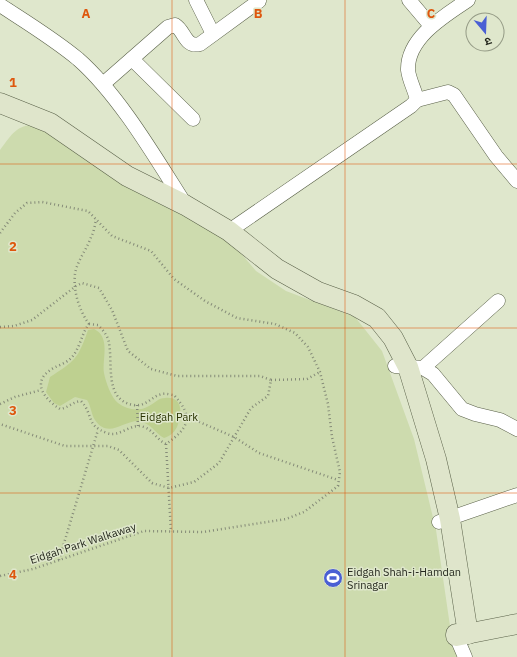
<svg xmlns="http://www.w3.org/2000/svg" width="517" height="657" font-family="'IBM Plex Sans','Noto Sans Devanagari',sans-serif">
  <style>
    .green { fill: #cddbae }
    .water { fill: #bed090 }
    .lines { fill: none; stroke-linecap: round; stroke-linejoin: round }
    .street-casing { stroke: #596048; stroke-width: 15 }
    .secondary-casing { stroke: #596048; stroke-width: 21 }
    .path { stroke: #858b78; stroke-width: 2.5; stroke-dasharray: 1 3; stroke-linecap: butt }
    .street { stroke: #fff; stroke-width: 14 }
    .secondary { stroke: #dfe5cb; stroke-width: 20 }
    .grid { fill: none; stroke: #de570d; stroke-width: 1; stroke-opacity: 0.55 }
    .labels { text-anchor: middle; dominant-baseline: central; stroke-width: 3; stroke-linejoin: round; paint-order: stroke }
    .park-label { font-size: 11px; fill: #293402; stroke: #dfe7cc }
    .street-label { font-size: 11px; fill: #25281e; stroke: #dfe7cc }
    .poi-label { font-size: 11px; fill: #25281e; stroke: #dfe7cc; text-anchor: start }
    .grid-label { font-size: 13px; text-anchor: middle; font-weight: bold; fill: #de570d; stroke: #dfe7cc; stroke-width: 3; stroke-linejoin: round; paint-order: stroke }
  </style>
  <rect width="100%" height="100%" fill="#dfe7cc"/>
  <path class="green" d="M32 125 44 129 222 231 256 271 286 291 355 317 382 351 414 439 436 530 450 626 459 657H0V150C10 137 15 126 32 125Z"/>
  <path class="water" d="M94 329C111 337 102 359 104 373 106 383 111 397 118 403 127 410 139 412 149 406 155 403 158 398 165 398 184 396 182 415 177 427 174 433 170 436 164 438 155 433 150 422 138 421 123 421 108 439 95 420 91 414 91 406 87 400L75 397 60 406 54 403 46 392 50 377C75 361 78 359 88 330Z"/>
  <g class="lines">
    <defs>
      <g id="street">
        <polyline points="196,0 213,34"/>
        <polyline points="409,0 431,26"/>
        <path d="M0 5C26 22 54 39 78 59 119 95 155 157 185 204"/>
        <polyline points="132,59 193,119"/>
        <path d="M103 84 168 27 175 25C185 31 185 48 200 44L259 1"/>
        <polyline points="417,100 448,92 454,95 496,156 517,181"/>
        <path d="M229 231 411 106 417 100C415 90 409 80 408 70 407 38 444 16 468 0"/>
        <polyline points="395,366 423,368 433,374 462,409 475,414 500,420 517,429"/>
        <polyline points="423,368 498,301"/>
        <polyline points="439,522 517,495"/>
        <polyline points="456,636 465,657"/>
      </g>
      <g id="secondary">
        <polyline points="0,103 50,123 127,176 185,205 229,231 277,269 318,292 354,305 377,318 393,338 408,367 436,459 450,519 468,634"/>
        <polyline points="456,634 456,636 517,624"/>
      </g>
    </defs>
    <use href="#street" class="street-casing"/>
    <use href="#secondary" class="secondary-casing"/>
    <g class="path">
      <polyline points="0,233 15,213 27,203 42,202 88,211 112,236 151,251 174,279 205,301 237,318 275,324 295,333 308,347 320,372 328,404 332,437 340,472 338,486 304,512 286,519 203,532 144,531 33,569 0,576"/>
      <path d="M89 324 98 325C103 330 108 336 109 343 113 364 104 401 134 405 146 407 152 396 162 394 166 393 171 395 174 395 194 417 189 428 166 444 157 440 153 430 144 427 131 422 120 438 107 433 85 425 94 415 81 401 72 402 68 408 60 409 47 401 31 384 49 371 55 366 65 364 70 359 80 350 81 334 89 324Z"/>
      <path d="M89 324C79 310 73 291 75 274 77 261 87 249 91 237 94 232 95 225 96 219"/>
      <polyline points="0,327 14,326 32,320 76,286 82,283 99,288 112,310 128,351 151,369 177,376 260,376 271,380 268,396 251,408 219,463 194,482 169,488 152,483 119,450 108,446 65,446 0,424"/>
      <polyline points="271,380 307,379 320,372"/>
      <polyline points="0,404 15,397 41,390"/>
      <polyline points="137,405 138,426"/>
      <polyline points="188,417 234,437 259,453 338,480"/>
      <polyline points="166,444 171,532"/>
      <polyline points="59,560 98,430"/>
    </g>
    <use href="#street" class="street"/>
    <use href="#secondary" class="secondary"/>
  </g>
  <path class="grid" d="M172 0V657M345 0V657M0 164H517M0 328H517M0 493H517"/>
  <defs>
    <symbol id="stadium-disc" viewBox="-11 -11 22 22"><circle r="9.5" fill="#4a5fd4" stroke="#dfe7cc"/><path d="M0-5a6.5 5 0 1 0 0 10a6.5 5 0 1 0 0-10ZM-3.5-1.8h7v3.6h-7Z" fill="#fff"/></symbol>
  </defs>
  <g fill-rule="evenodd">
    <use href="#stadium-disc" x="322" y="567" width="22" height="22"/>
  </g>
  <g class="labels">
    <g class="park-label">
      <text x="169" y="417">Eidgah Park</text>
    </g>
    <g class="street-label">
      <text transform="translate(83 543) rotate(-18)">Eidgah Park Walkaway</text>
    </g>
    <g class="poi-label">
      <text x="347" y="572">Eidgah Shah-i-Hamdan<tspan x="347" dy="13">Srinagar</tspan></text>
    </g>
  </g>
  <g class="grid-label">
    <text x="86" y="18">A</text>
    <text x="258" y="18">B</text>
    <text x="431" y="18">C</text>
    <text x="13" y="87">1</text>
    <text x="13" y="251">2</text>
    <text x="13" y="415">3</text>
    <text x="13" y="579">4</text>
  </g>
  <g transform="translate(485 32) rotate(161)"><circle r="19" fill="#dfe7cc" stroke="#959b86"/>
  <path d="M0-3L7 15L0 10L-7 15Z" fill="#4a5fd4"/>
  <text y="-6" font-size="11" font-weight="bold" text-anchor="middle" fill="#25281e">उ</text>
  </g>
</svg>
